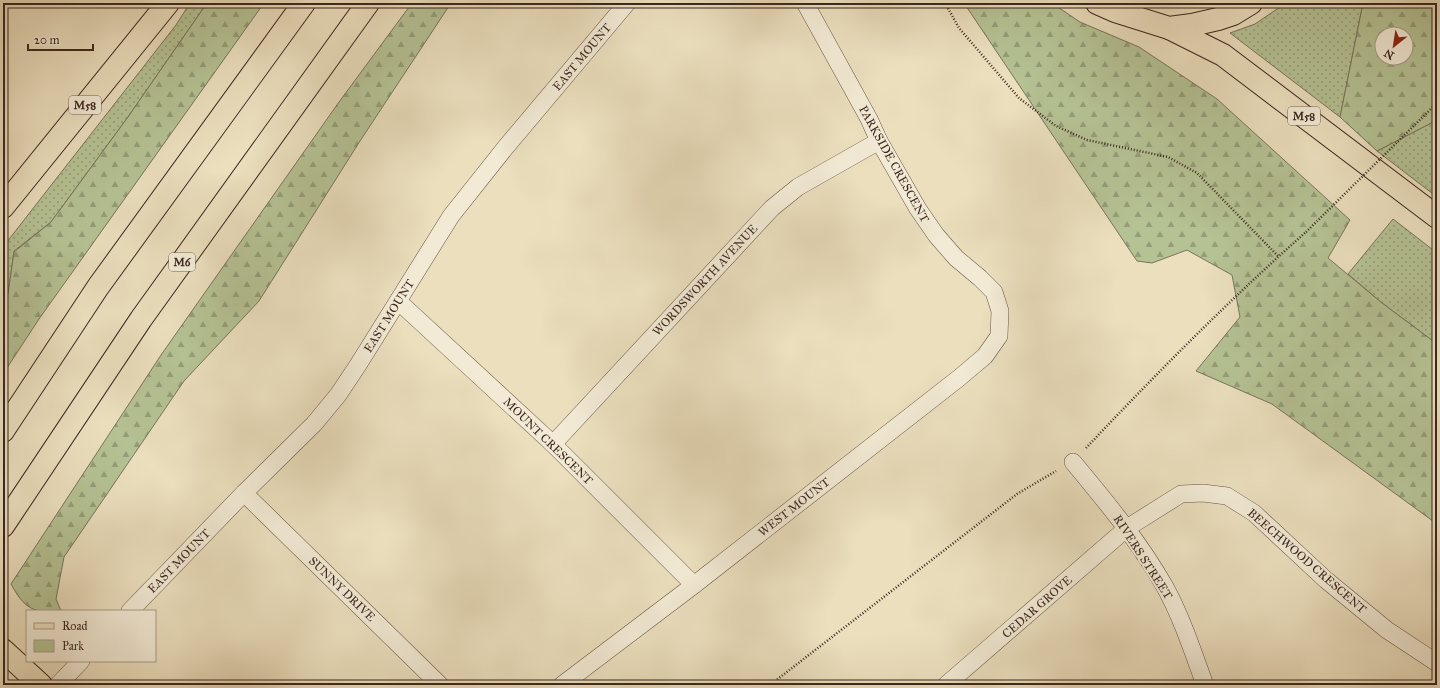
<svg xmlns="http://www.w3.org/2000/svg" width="1440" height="688" font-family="'IM FELL Great Primer',serif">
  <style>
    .green { fill: url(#green-dots); stroke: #78745a }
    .forest { fill: url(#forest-firs); stroke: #78745a; fill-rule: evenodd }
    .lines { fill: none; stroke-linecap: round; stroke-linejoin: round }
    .minor-casing { stroke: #675547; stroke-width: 18 }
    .primary-casing { stroke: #3b271f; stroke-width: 24 }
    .motorway-casing { stroke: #3b271f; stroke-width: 24 }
    .path { stroke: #3b271f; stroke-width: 2.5; stroke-dasharray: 1 2; stroke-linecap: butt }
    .minor { stroke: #f2ead5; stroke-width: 17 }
    .primary { stroke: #ebdfbe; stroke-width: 22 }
    .motorway { stroke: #ebdfbe; stroke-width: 22 }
    .path-bridge { stroke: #3b271f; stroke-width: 2.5; stroke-dasharray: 1 2; stroke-linecap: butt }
    .labels { text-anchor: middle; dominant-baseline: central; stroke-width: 4; stroke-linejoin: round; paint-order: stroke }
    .shield { fill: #f2ead5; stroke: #726256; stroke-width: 1 }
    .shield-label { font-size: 11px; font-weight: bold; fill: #3b271f }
    .street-label { font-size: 12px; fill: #3b271f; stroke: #f2ead5 }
  </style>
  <defs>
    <pattern id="green-dots" width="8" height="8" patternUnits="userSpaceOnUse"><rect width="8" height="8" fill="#b5c294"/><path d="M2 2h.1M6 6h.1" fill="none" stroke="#949e78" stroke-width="1.8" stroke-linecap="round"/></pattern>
    <pattern id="forest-firs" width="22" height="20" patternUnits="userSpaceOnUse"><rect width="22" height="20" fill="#b5c294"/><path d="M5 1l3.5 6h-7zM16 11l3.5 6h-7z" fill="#949e78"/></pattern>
  </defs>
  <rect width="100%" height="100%" fill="#ebdfbe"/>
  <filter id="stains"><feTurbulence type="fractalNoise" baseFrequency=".005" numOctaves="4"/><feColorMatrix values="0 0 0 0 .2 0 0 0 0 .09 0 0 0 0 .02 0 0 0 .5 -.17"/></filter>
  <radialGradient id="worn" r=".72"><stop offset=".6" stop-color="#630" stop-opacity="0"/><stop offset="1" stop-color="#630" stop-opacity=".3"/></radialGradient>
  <g class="green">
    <polygon points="190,3 207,3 128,117 51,222 14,251 8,294 3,301 3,247 176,25"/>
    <polygon points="1286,3 1363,3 1340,117 1230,33 1255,24"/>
    <polygon points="1437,120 1437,197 1377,151"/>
    <polygon points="1393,219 1437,253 1437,344 1382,303 1348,274"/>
  </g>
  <g class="forest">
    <polygon points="207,3 264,3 39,319 3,374 3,301 8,294 14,252 51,222 128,117"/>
    <path d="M412 3H451L360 141 259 301 184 381 64 557 56 599 61 611C33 614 24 608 11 584L161 355 339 102Z"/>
    <polygon points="964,3 1052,3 1080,22 1139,47 1217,99 1350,220 1328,258 1382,303 1437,344 1437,524 1272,404 1196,371 1240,317 1232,275 1187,250 1152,263 1137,261"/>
    <path d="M1363 3H1437V120L1377 151 1340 117ZM1382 34H1406V58H1382Z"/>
  </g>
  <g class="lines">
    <defs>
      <g id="minor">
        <polyline points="398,301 553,444 694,585"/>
        <polyline points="553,444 772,208 798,187 879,141"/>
        <path d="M1073 462C1106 502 1139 541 1165 587 1182 618 1193 652 1205 685"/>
        <polyline points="244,493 440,685"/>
        <polyline points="130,611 244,493 314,424 338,395 358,365 451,216 505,148 627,3"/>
        <polyline points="58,685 81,661"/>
        <polyline points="562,685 694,585 959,378 985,356 999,336 1000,311 994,292 980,278 956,258 936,235 918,209 879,141 869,119 805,3"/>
        <polyline points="946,685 1127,528 1181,494 1203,493 1227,496 1254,513 1326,580 1387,630 1437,663"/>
      </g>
      <polyline id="primary" points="3,650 41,685"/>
      <g id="motorway">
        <polyline points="1097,3 1115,11 1169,28 1192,25 1218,19 1233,14 1251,3"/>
        <polyline points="1169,28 1223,55 1437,217"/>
        <polyline points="3,207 168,3"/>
        <polyline points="3,431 98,287 304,3"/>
        <polyline points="3,526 141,319 368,3"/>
      </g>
    </defs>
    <use href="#minor" class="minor-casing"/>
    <use href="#primary" class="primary-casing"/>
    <use href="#motorway" class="motorway-casing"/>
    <g class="path">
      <polyline points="945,3 959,28 1019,98 1056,126 1087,140 1168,157 1197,173 1278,256"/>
      <path d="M1086 448C1157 373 1229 300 1306 232"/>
      <polyline points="770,685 1017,494 1056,471"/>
    </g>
    <use href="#minor" class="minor"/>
    <use href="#primary" class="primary"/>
    <use href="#motorway" class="motorway"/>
    <polyline class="path-bridge" points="1306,232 1437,103"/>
  </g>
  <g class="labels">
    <g class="shield">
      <rect x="69" y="96" width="32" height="18" rx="3"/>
      <rect x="1288" y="107" width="32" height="18" rx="3"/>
      <rect x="169" y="253" width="26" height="18" rx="3"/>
    </g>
    <g class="shield-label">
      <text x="85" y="105">M58</text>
      <text x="1304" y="116">M58</text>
      <text x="182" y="262">M6</text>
    </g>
    <g class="street-label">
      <text transform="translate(582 57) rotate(-50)">EAST MOUNT</text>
      <text transform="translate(894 164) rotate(61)">PARKSIDE CRESCENT</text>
      <text transform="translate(705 280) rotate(-47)">WORDSWORTH AVENUE</text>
      <text transform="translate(389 316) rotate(-58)">EAST MOUNT</text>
      <text transform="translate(548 441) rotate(44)">MOUNT CRESCENT</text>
      <text transform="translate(794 507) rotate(-38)">WEST MOUNT</text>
      <text transform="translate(1143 557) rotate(57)">RIVERS STREET</text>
      <text transform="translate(179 561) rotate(-46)">EAST MOUNT</text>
      <text transform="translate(1307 561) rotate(41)">BEECHWOOD CRESCENT</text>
      <text transform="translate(342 589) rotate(44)">SUNNY DRIVE</text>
      <text transform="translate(1037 607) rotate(-41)">CEDAR GROVE</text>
    </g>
  </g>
  <rect width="1440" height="688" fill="none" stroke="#ebdfbe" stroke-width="16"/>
  <rect x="4" y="4" width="1432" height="680" fill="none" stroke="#3b271f" stroke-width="2"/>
  <rect x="8" y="8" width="1424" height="672" fill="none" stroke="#3b271f"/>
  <rect x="26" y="610" width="130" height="52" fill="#f2ead5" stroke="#a99c8c"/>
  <rect x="34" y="623" width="20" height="6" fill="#ebdfbe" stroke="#a99c8c"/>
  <text x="62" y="630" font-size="12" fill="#3b271f">Road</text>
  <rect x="34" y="640" width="20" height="12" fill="#b5c294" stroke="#a99c8c"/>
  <text x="62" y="650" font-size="12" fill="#3b271f">Park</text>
  <g transform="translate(1394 46) rotate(210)"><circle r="19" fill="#f2ead5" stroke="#a99c8c"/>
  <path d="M0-3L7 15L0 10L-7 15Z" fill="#8f2418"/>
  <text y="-6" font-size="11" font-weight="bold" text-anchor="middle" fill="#3b271f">N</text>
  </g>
  <path d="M28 44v6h65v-6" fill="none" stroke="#3b271f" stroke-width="2"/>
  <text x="34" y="44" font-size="12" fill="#3b271f" stroke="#f2ead5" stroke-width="3" paint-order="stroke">20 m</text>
  <rect width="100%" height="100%" filter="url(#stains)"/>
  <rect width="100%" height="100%" fill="url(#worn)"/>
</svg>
